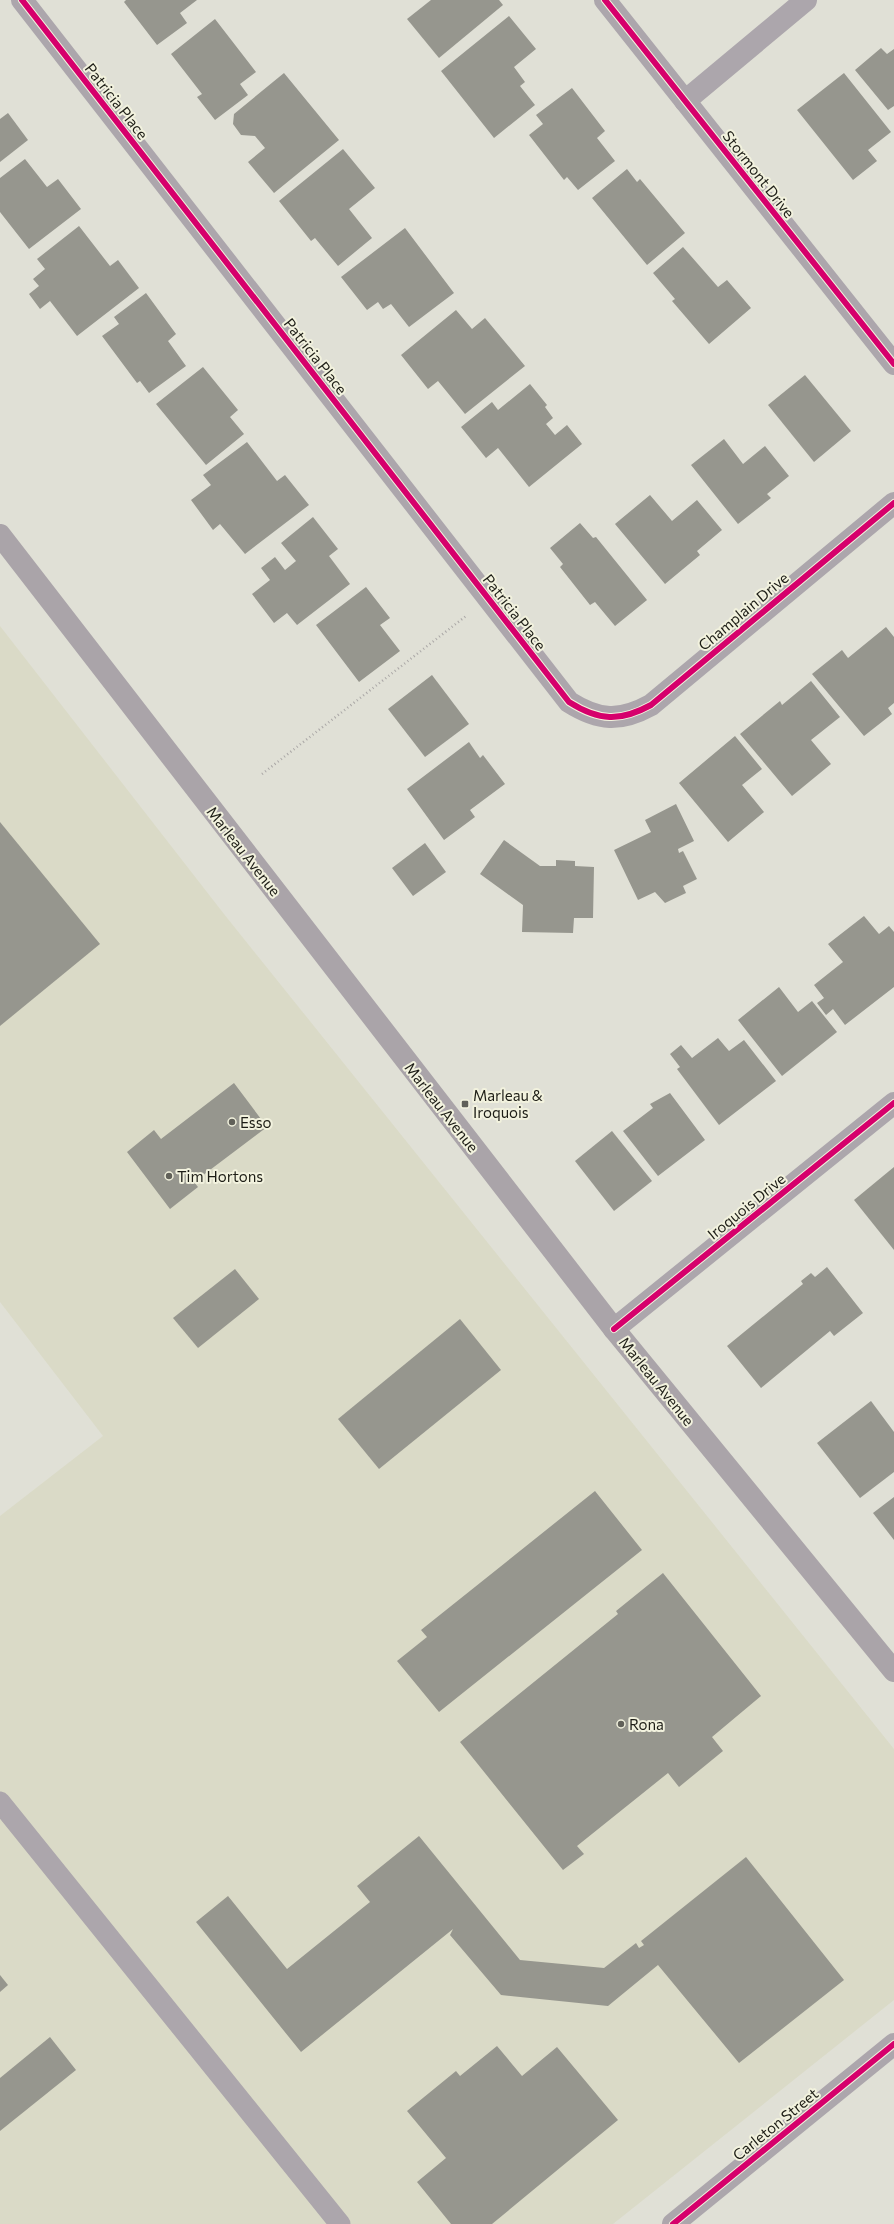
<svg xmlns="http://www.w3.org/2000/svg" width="894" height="2224" font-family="Commissioner,sans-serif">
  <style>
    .built { fill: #dadac7 }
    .building { fill: #96968e }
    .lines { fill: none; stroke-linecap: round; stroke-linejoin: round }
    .path { stroke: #aaa7a6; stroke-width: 2.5; stroke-dasharray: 1 3; stroke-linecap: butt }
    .lane { stroke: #aca6ac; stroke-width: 21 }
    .street { stroke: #aca6ac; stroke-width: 22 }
    .secondary { stroke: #aaa4a9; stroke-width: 22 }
    .cycleway-casing { stroke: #f2f2de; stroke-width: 8 }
    .cycleway { stroke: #d6006c; stroke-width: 6 }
    .poi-dot { fill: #616159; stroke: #f2f2de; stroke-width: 1.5 }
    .labels { text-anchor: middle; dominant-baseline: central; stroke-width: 4; stroke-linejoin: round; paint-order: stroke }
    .street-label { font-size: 15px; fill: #1d1d16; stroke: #f2f2de }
    .poi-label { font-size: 15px; fill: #1d1d16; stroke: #f2f2de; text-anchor: start }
  </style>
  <rect width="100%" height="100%" fill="#e0e0d6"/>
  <polygon class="built" points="0,626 224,914 894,1749 894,2000 613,2224 0,2224 0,1516 103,1436 0,1302"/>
  <g class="building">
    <polygon points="126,0 197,0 180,13 187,23 157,45 124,2"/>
    <polygon points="431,0 499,0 503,5 439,58 407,19"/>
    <polygon points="509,16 536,49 514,67 525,82 520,86 535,105 494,138 441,71"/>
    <polygon points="215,19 256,72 240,84 248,95 215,120 197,97 202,94 171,54"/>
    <polygon points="881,48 887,54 894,49 894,106 888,110 855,70"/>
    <polygon points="284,73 339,140 274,193 248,162 265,148 255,136 241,135 233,124 234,114"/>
    <polygon points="844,73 891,132 868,150 877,161 853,180 797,110"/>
    <polygon points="572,88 605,131 597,138 615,161 578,190 567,177 564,180 529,135 543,124 536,115"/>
    <polygon points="8,113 28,140 0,162 0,119"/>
    <polygon points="343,149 375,188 349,209 372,238 338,266 315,238 311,241 279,201"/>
    <polygon points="25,159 47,187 58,179 81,209 29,249 0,212 0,178"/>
    <polygon points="627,169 637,182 640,179 685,233 647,265 592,198"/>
    <polygon points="79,226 110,266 118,260 139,288 77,336 50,301 40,309 29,294 39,286 33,279 45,269 37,259"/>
    <polygon points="405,228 454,293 409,327 391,304 383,309 378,302 367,310 341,277"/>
    <polygon points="683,247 718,287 727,280 751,308 709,344 672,301 675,299 653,273"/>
    <polygon points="146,293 176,334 168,341 186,366 149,393 140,381 137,383 102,336 119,324 114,317"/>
    <polygon points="456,310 472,329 485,318 525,366 465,414 438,381 428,389 401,355"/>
    <polygon points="203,367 238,410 230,417 244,434 206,465 156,404"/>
    <polygon points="805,375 851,431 814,462 768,405"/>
    <polygon points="530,384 547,405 545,407 553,418 546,424 555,435 567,425 582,444 529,487 498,448 486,458 461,427 492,402 498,410"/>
    <polygon points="724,439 743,464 765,446 789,476 767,494 771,498 738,524 691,465"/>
    <polygon points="247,442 277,481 285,475 309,505 245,554 220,524 213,530 191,500 211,485 203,475"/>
    <polygon points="650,495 672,521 697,500 722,530 697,551 700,555 665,584 615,524"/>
    <polygon points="313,517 338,549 329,556 350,584 297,625 287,613 274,623 252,594 270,580 261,568 275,557 285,570 296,561 281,543"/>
    <polygon points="580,523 593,538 596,537 647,600 615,626 595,602 590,605 560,567 563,564 550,548"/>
    <polygon points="366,587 390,618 380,625 400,651 359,682 316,625"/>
    <polygon points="886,627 894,637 894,703 888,708 892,714 864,736 812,674 842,650 848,658"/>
    <polygon points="432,675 469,724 425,757 388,709"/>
    <polygon points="811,681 840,717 811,740 831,764 792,796 740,734 780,701 782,705"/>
    <polygon points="735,736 762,769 742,785 764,812 728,842 679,783"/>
    <polygon points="469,742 480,758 483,755 505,784 470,810 475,817 444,840 407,789"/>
    <polygon points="676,804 694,841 678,849 679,853 683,851 697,879 683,886 686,893 665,903 655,892 638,900 614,850 651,832 645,820"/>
    <polygon points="0,822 100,944 0,1026"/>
    <polygon points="504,840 540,866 556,866 556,860 575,861 575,866 594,867 593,918 574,918 573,933 522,932 523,905 480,874"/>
    <polygon points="425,843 446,872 413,896 392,868"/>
    <polygon points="864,916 879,934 889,926 894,932 894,987 845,1025 833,1009 826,1015 817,1003 824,998 814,985 843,962 828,944"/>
    <polygon points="779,987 798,1012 812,1001 837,1032 782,1076 738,1020"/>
    <polygon points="718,1038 729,1051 744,1040 776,1081 719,1125 677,1069 680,1067 670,1054 681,1045 692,1058"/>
    <polygon points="234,1083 267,1127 194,1182 198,1187 170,1209 127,1152 154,1130 161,1139"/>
    <polygon points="670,1093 705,1140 658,1176 623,1131 653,1108 650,1104"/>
    <polygon points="612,1131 652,1181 614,1211 575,1161"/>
    <polygon points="894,1167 894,1250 854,1200"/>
    <polygon points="827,1267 863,1313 834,1336 830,1331 761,1388 727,1346 803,1284 801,1281 811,1273 815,1277"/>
    <polygon points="235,1269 259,1299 198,1348 173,1318"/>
    <polygon points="460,1319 501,1370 379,1469 338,1419"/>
    <polygon points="871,1401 894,1432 894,1472 860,1498 817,1443"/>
    <polygon points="595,1491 642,1550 439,1712 397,1661 427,1637 421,1630"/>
    <polygon points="894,1497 894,1540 873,1513"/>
    <polygon points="663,1573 761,1696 712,1737 723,1751 679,1787 668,1773 577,1846 584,1854 563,1870 460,1742 618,1614 616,1611"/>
    <polygon points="419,1836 520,1960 604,1968 636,1943 639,1948 644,1945 641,1941 746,1857 844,1980 739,2063 658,1965 608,2006 501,1995 450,1935 453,1929 301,2052 196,1922 228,1896 287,1969 370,1902 357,1886"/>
    <polygon points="0,1975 8,1985 0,1992"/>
    <polygon points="50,2037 76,2070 0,2131 0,2078"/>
    <polygon points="497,2046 522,2076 557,2047 618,2120 492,2224 451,2224 417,2182 446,2158 407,2111 456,2071 460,2076"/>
  </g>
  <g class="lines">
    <polyline class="path" points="262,774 466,616"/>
    <polyline class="lane" points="0,1802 340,2224"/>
    <g class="street">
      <path d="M22 0 569 702C599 721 620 722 651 705L894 503"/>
      <polyline points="605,0 894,364"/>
      <polyline points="685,101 806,0"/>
      <polyline points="614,1329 894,1103"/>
      <polyline points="673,2224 894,2044"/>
    </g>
    <polyline class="secondary" points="0,535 614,1329 894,1671"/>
    <defs>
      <g id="cycleway">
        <path d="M22 0 569 702C599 721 620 722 651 705L894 503"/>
        <polyline points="605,0 894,364"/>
        <polyline points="614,1329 894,1103"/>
        <polyline points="673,2224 894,2044"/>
      </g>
    </defs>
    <use href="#cycleway" class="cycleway-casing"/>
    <use href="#cycleway" class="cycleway"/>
  </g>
  <g class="poi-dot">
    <rect x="461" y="1100" width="8" height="8" rx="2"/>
    <circle cx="232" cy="1122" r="4"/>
    <circle cx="169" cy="1176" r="4"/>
    <circle cx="621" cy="1724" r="4"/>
  </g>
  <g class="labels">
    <g class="street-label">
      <text transform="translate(117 101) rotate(52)">Patricia Place</text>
      <text transform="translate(759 174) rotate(52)">Stormont Drive</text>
      <text transform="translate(316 356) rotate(52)">Patricia Place</text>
      <text transform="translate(743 611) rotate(-40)">Champlain Drive</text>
      <text transform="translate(515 612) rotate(52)">Patricia Place</text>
      <text transform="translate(244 851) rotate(52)">Marleau Avenue</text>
      <text transform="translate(442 1107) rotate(52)">Marleau Avenue</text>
      <text transform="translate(746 1206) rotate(-39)">Iroquois Drive</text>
      <text transform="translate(657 1381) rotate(51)">Marleau Avenue</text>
      <text transform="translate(775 2124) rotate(-39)">Carleton Street</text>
    </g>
    <g class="poi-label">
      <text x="473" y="1095">Marleau &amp;<tspan x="473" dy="17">Iroquois</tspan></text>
      <text x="240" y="1122">Esso</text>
      <text x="177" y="1176">Tim Hortons</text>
      <text x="629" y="1724">Rona</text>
    </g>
  </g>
</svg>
